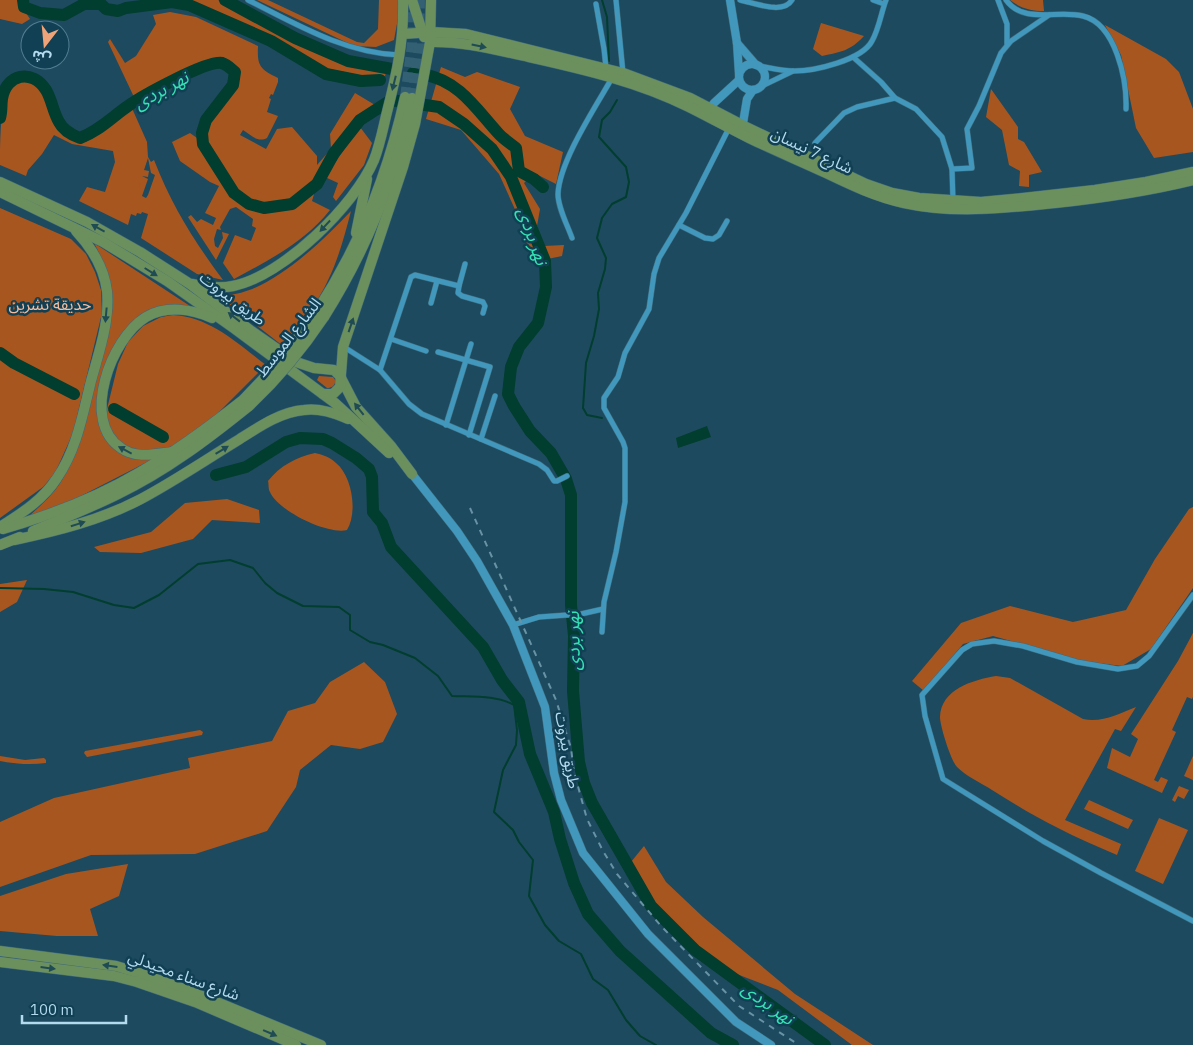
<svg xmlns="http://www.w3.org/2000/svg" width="1193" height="1045" font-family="'IBM Plex Sans','Noto Sans Arabic',sans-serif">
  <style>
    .green { fill: #a85620; fill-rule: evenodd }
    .water { fill: #013e2f }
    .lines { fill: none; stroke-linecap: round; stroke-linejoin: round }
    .stream { stroke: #013e2f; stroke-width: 2 }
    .river { stroke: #013e2f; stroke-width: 12 }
    .primary-tunnel { stroke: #346074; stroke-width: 10; stroke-dasharray: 10 5; stroke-linecap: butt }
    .minor-casing { stroke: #3d6a7c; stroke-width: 6 }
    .tertiary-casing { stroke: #3d6a7c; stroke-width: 9 }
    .primary-casing { stroke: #3d6a7c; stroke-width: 11 }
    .minor { stroke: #4197bc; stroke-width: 5 }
    .tertiary { stroke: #4197bc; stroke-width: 8 }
    .primary { stroke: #6c8f5e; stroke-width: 10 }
    .rail { stroke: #6892a6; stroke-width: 2; stroke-dasharray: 6 6; stroke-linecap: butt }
    .primary-bridge-casing { stroke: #3d6a7c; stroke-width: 11; stroke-linecap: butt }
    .primary-bridge { stroke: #6c8f5e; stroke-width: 10 }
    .oneway { fill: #1f4b55 }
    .labels { text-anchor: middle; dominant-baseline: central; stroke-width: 5; stroke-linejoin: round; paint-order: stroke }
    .street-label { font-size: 16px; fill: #b3daee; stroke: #113f53 }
    .park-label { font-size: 16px; fill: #f3bc9e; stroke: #113f53 }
    .water-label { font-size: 18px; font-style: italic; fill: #34e2b4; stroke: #113f53 }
  </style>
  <rect width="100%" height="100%" fill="#1d4a5e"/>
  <g class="green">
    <polygon points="0,0 20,0 22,7 30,19 22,24 0,19"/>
    <polygon points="148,0 218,0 293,40 348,63 386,72 385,76 361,81 326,73 275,42 191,5 170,0 150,4"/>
    <polygon points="257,0 268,0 357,42 364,43 378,29 379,0 400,0 401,2 394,40 376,47 354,46"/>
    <path d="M1010 0H1043L1044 11C1031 11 1020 8 1010 0Z"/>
    <path d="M170 12 196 17 258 46C257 66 260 69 278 78V82L273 95 271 94 269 98 271 99 267 112 278 116 267 138C258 143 251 135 243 130L240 135 266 149 277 129 292 127 317 156V165L331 149 330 134 355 93 375 105 359 117 317 175V184L312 201 330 210C305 242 269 260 234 279L223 263 235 235 251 241 256 228 252 226 253 219 236 207 230 209 220 227 221 230 217 229 214 239 215 246 218 248 223 238 222 232 229 234 216 260 188 217 191 215 197 222 201 219 213 225 216 218 205 213 219 186 210 182 180 161 172 142 190 133 204 143C204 135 204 128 209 120 217 107 247 84 235 66 232 62 225 59 222 57L205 62 134 97 108 42 110 39 125 63 136 56 156 24 153 15Z"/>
    <path d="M821 23 864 36C850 51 841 52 822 56L813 49Z"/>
    <polygon points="1105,25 1166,59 1179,72 1193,109 1193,152 1154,158 1136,128 1121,55"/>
    <polygon points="441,67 465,77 477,72 520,87 510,109 525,136 563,152 556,184 534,173 524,183 540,209 537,226 544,246 564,245 562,256 533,262 518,216 499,174 461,130 426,119"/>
    <path d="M28 75C49 85 51 104 59 123L58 126 79 140 86 142 131 106 147 142 148 157 151 162 154 160C172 206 194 241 223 280L197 274 141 238 148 214 142 212 141 214 137 213 136 216 131 214 128 225 79 201 87 187 105 192 115 162 113 151 72 144 54 135 42 154 28 170 26 176 0 165C0 146 0 98 10 83 15 78 21 77 28 75ZM148 158 151 173 155 175 148 195 146 198 142 196 148 179 142 176 148 177 149 171 144 170Z"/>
    <polygon points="991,89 1018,127 1018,139 1024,142 1042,172 1029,175 1029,187 1019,186 1020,171 1009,165 1002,130 986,117"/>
    <polygon points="360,127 372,143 364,165 336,201 333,197 338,183 325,177"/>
    <polygon points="0,208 71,239 86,254 95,272 101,290 102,313 73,433 55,473 43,487 0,518"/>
    <path d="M351 211C345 234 339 257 329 278 318 303 300 325 283 346L224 300 227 295C268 294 324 240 351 211Z"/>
    <path d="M94 243 190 306H165L144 315 104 377 103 434 112 447 128 457 153 459 73 500 28 517C40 506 53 495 62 480 83 445 90 403 100 364 105 343 113 322 112 301 111 279 104 262 94 243Z"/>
    <path d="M173 315C210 317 237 343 266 365L216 415 174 447 145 453 121 445 110 430 106 413 118 364 128 342 143 326 161 317Z"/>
    <path d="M319 376 333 377 336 381C334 386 332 388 327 388L317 380Z"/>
    <path d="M315 453C323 455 330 457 336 463 352 476 358 512 347 530 328 535 278 511 270 492 268 489 269 484 268 481 280 466 296 457 315 453Z"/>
    <polygon points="227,499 259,510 260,523 212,520 193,539 141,553 100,552 94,547 151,532 185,503"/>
    <polygon points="1193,507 1193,588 1151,649 1122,666 1081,661 993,636 963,644 924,691 912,681 961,623 1010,606 1073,622 1126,610 1155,559 1189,509"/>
    <polygon points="27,580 17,602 0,612 0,584"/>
    <polygon points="1193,633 1193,697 1192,699 1187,697 1172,730 1176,732 1154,780 1158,782 1161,777 1168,780 1162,793 1107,768 1112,748 1130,757 1138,739 1131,734 1178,661"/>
    <polygon points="364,662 385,682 397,714 383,742 360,749 331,745 300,770 296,787 267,831 195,854 91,855 0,887 0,822 54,798 190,768 188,758 272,741 288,711 315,703 330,682"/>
    <path d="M996 676 1010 678 1083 719C1102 723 1118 714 1136 707L1121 731 1115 729 1065 820 1121 844 1117 855C1097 846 1077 838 1058 828 1035 817 1013 803 992 790 981 783 966 776 957 767 951 761 940 726 940 717 941 689 973 680 996 676Z"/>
    <polygon points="200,730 203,732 202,735 87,757 84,753 85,751"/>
    <path d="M0 756 25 760 44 758 46 760V763C30 765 16 764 0 761Z"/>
    <polygon points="1193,756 1193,780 1184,776"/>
    <polygon points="1179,786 1189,790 1184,799 1178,796 1175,802 1172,800"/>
    <polygon points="1089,800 1133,820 1128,829 1084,809"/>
    <polygon points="1159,818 1188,830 1163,884 1135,871"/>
    <polygon points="644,846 666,882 703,917 795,994 873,1045 852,1045 778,990 721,968 651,900 631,862"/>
    <polygon points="128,864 119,896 90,909 98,936 57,936 0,931 0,896 66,874"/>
  </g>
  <polygon class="water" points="707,426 711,437 678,448 676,438"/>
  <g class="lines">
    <g class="stream">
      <polyline points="602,0 607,17 609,61"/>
      <polyline points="602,418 587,415 583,408 586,363 594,336 599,309 598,293 605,269 606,258 597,238 602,218 612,204 626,197 629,182 626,167 599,137 602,120 610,112 617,100"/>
      <path d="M0 588 44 589 73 592 114 605 134 608 159 595 198 564 230 560 253 568 265 583 277 593 303 606 339 607 350 615V630L370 642 383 645 415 658 438 676 452 696C472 697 496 695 514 705L517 730 516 745 503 770 494 812 513 830 519 842 533 860 529 896 545 925 559 941 581 954 593 979 608 990 626 1020 640 1036 656 1045"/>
    </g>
    <g class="river">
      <polyline points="23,0 24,7 40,13 64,15 84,4 101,4 106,9 118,11 126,8 172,2 189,5 271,41 326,74 361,81 380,80"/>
      <polyline points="225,0 295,38 348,61 392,69"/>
      <polyline points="413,73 414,73"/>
      <path d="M426 75C459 81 477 110 498 133 503 139 510 143 516 148L519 171 534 179 543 187"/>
      <path d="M0 118C2 112 1 106 2 99 6 74 32 68 46 90 52 100 53 112 59 122 63 130 72 135 80 138 99 131 112 117 128 106 142 96 207 60 222 63 228 65 231 69 235 72L233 85 206 120 202 133 203 144 234 193 249 204 264 208 292 204 317 184 334 153 360 120 391 100 439 107 464 124 492 149 511 177 545 261 546 287 538 323 519 347 511 367 508 394 514 406 530 431 551 453 566 479 571 495V605L574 636 573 691 579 762 584 783 592 803 651 906 695 950 825 1045"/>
      <polyline points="0,353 14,363 74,394"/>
      <polyline points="114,409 163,437"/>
      <polyline points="216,475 246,467 286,442 300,438 323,439 332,443 356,458 369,469 372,477 373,512 382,523 391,547 483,647 502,680 519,702 530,754 554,812 560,839 574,883 588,914 620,951 660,987 711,1033 733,1045"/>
    </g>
    <g class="primary-tunnel">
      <polyline points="405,97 412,44 413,6"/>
      <polyline points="412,98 419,45 420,0"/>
    </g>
    <defs>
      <g id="minor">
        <path d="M248 0C296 24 344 53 399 55"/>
        <polyline points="616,0 623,73"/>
        <path d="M740 0C755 3 783 15 792 0"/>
        <polyline points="873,0 884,4"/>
        <polyline points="998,0 1007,24 1007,44"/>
        <path d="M1006 0C1024 25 1058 9 1083 16 1116 24 1127 80 1126 109"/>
        <polyline points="596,4 604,49 606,68"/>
        <polyline points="853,57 881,82 895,98 916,109 942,137 952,169 953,201"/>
        <path d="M759 66C771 68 783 71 794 71 815 71 862 60 872 41 879 29 881 13 886 0"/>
        <polyline points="760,87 793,71"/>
        <polyline points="815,143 844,113 857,107 895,98"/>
        <polyline points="952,169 972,168 967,129 979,106 1001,53 1011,41 1049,15"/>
        <polyline points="679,225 705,238 713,239 719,235 727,221"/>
        <path d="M572 238C567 224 558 208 558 194 559 162 596 106 612 78"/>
        <polyline points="465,264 459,286 458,293 462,296 483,302 485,306 483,313"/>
        <polyline points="431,303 437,281"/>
        <polyline points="391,339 426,351"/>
        <polyline points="344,347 380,370 409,404 422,414 539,464 547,470 554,481 557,481 567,476"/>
        <polyline points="438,352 490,367 469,435"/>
        <polyline points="380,370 411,277 415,275 459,286"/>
        <polyline points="446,425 471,344"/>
        <polyline points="481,439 495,396"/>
        <polyline points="1193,595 1149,656 1137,666 1118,669 1077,662 1023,646 994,641 972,644 962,650 922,695 925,716 943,779 1043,841 1101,873 1193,921"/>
        <polyline points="513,625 539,617 581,614 603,609"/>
        <polyline points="602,632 604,602 616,552 625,502 625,448 623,442 604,408 604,398 618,377 625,353 649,309 654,274 659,258 686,213 729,128"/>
      </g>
      <g id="tertiary">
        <polyline points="730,0 737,43 739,74"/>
        <polyline points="737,43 756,65"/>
        <circle cx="752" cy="77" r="13"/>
        <polyline points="707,112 714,103 739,80"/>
        <polyline points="742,129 747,99 753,90"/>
        <polyline points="412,474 457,531 477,561 513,625 545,707 554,773 561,800 583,853 648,934 736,1022 771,1045"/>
      </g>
      <g id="primary">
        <polyline points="412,0 424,37"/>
        <polyline points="403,34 431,32 466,34 623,73 690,98 744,126 866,184 892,193 919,198 981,202 1023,198 1095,190 1146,182 1193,172"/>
        <path d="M430 42C464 41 496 50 529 57 583 69 639 82 689 107 709 117 729 128 749 138 774 150 800 161 826 173 851 185 876 197 904 203 954 214 1005 208 1055 203 1101 198 1148 191 1193 180"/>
        <polyline points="0,182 87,222 140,252 190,284 250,330 296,362 314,368 334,370 340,376 356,407 391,446 412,474"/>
        <polyline points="0,192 103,242 167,281 235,329 335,403 389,453"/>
        <polyline points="356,233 367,179"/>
        <path d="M192 284C206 287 219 289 233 286 283 276 355 205 374 160 380 145 383 128 387 112 397 73 404 41 403 0"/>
        <path d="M317 311C360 245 388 174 405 97"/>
        <path d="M324 317C367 249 396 177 412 98"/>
        <polyline points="323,394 333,394 340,387 343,347 403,167 415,124 430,42 431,0"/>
        <path d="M172 452C155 454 136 459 121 448 80 421 111 338 146 317 166 305 192 309 212 318"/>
        <path d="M0 527C22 513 43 500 57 478 77 449 83 413 91 381 99 352 110 321 107 291 104 267 92 248 76 231"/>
        <path d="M3 529C51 515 98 497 140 472 177 451 210 426 243 400"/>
        <path d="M33 531C62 519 90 508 118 494 166 471 208 439 249 406"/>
        <path d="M14 540C57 531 101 520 141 499 173 482 204 461 235 442 256 429 279 412 304 410 320 408 334 413 348 419"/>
        <polyline points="0,545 20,537"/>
        <polyline points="0,951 116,966 136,972 190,991 321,1045"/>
        <polyline points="0,962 114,976 137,982 195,1002 296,1045"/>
      </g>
    </defs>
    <use href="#minor" class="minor-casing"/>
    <use href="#tertiary" class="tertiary-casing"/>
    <use href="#primary" class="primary-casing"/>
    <use href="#minor" class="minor"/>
    <use href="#tertiary" class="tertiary"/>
    <use href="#primary" class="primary"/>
    <polyline class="rail" points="470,508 556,700 571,748 574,772 587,819 603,851 617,874 661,926 739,1006 799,1045"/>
    <defs>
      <g id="primary-bridge">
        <polyline points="243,400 283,358 317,311"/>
        <path d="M249 406C278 379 302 350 324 317"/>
      </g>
    </defs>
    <use href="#primary-bridge" class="primary-bridge-casing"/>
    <use href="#primary-bridge" class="primary-bridge"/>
  </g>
  <defs><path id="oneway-solid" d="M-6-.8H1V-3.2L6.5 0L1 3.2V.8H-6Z" transform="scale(1.25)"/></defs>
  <g class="oneway">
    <use href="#oneway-solid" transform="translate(479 46) rotate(12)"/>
    <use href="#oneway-solid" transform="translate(394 83) rotate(104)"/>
    <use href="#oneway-solid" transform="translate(325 226) rotate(133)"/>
    <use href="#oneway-solid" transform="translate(98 228) rotate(-151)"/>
    <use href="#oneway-solid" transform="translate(151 272) rotate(32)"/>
    <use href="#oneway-solid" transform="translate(106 315) rotate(95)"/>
    <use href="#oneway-solid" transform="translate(234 317) rotate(-142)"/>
    <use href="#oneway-solid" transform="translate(351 325) rotate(-71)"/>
    <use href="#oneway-solid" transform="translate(359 409) rotate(-128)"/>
    <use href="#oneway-solid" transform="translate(125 450) rotate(-152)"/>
    <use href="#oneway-solid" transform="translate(222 450) rotate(-31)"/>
    <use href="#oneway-solid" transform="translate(78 524) rotate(-17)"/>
    <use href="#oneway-solid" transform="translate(110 966) rotate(-172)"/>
    <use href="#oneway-solid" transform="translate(48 968) rotate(7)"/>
    <use href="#oneway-solid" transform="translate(270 1033) rotate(23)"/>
  </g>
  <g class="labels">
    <g class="street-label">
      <text transform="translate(812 150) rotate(25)">شارع 7 نيسان</text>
      <text transform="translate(233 298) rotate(37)">طريق بيروت</text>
      <text transform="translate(288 337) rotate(-52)">الشارع الموسط</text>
      <text transform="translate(568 750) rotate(80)">طريق بيروت</text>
      <text transform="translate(184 975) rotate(20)">شارع سناء محيدلي</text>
    </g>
    <g class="park-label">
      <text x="50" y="304">حديقة تشرين</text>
    </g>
    <g class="water-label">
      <text transform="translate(161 90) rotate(-29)">نهر بردى</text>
      <text transform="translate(533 236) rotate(71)">نهر بردى</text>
      <text transform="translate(573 641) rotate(-91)">نهر بردى</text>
      <text transform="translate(768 1003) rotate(36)">نهر بردى</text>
    </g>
  </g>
  <g transform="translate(45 45) rotate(196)"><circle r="24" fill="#113f53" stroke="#527d91"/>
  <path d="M0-4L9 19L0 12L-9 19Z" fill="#efa378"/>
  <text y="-8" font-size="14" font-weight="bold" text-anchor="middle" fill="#b3daee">ش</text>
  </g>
  <path d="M22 1015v8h104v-8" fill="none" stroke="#b3daee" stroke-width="2.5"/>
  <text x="30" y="1015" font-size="15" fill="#b3daee" stroke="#113f53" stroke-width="4" paint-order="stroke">100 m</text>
</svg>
